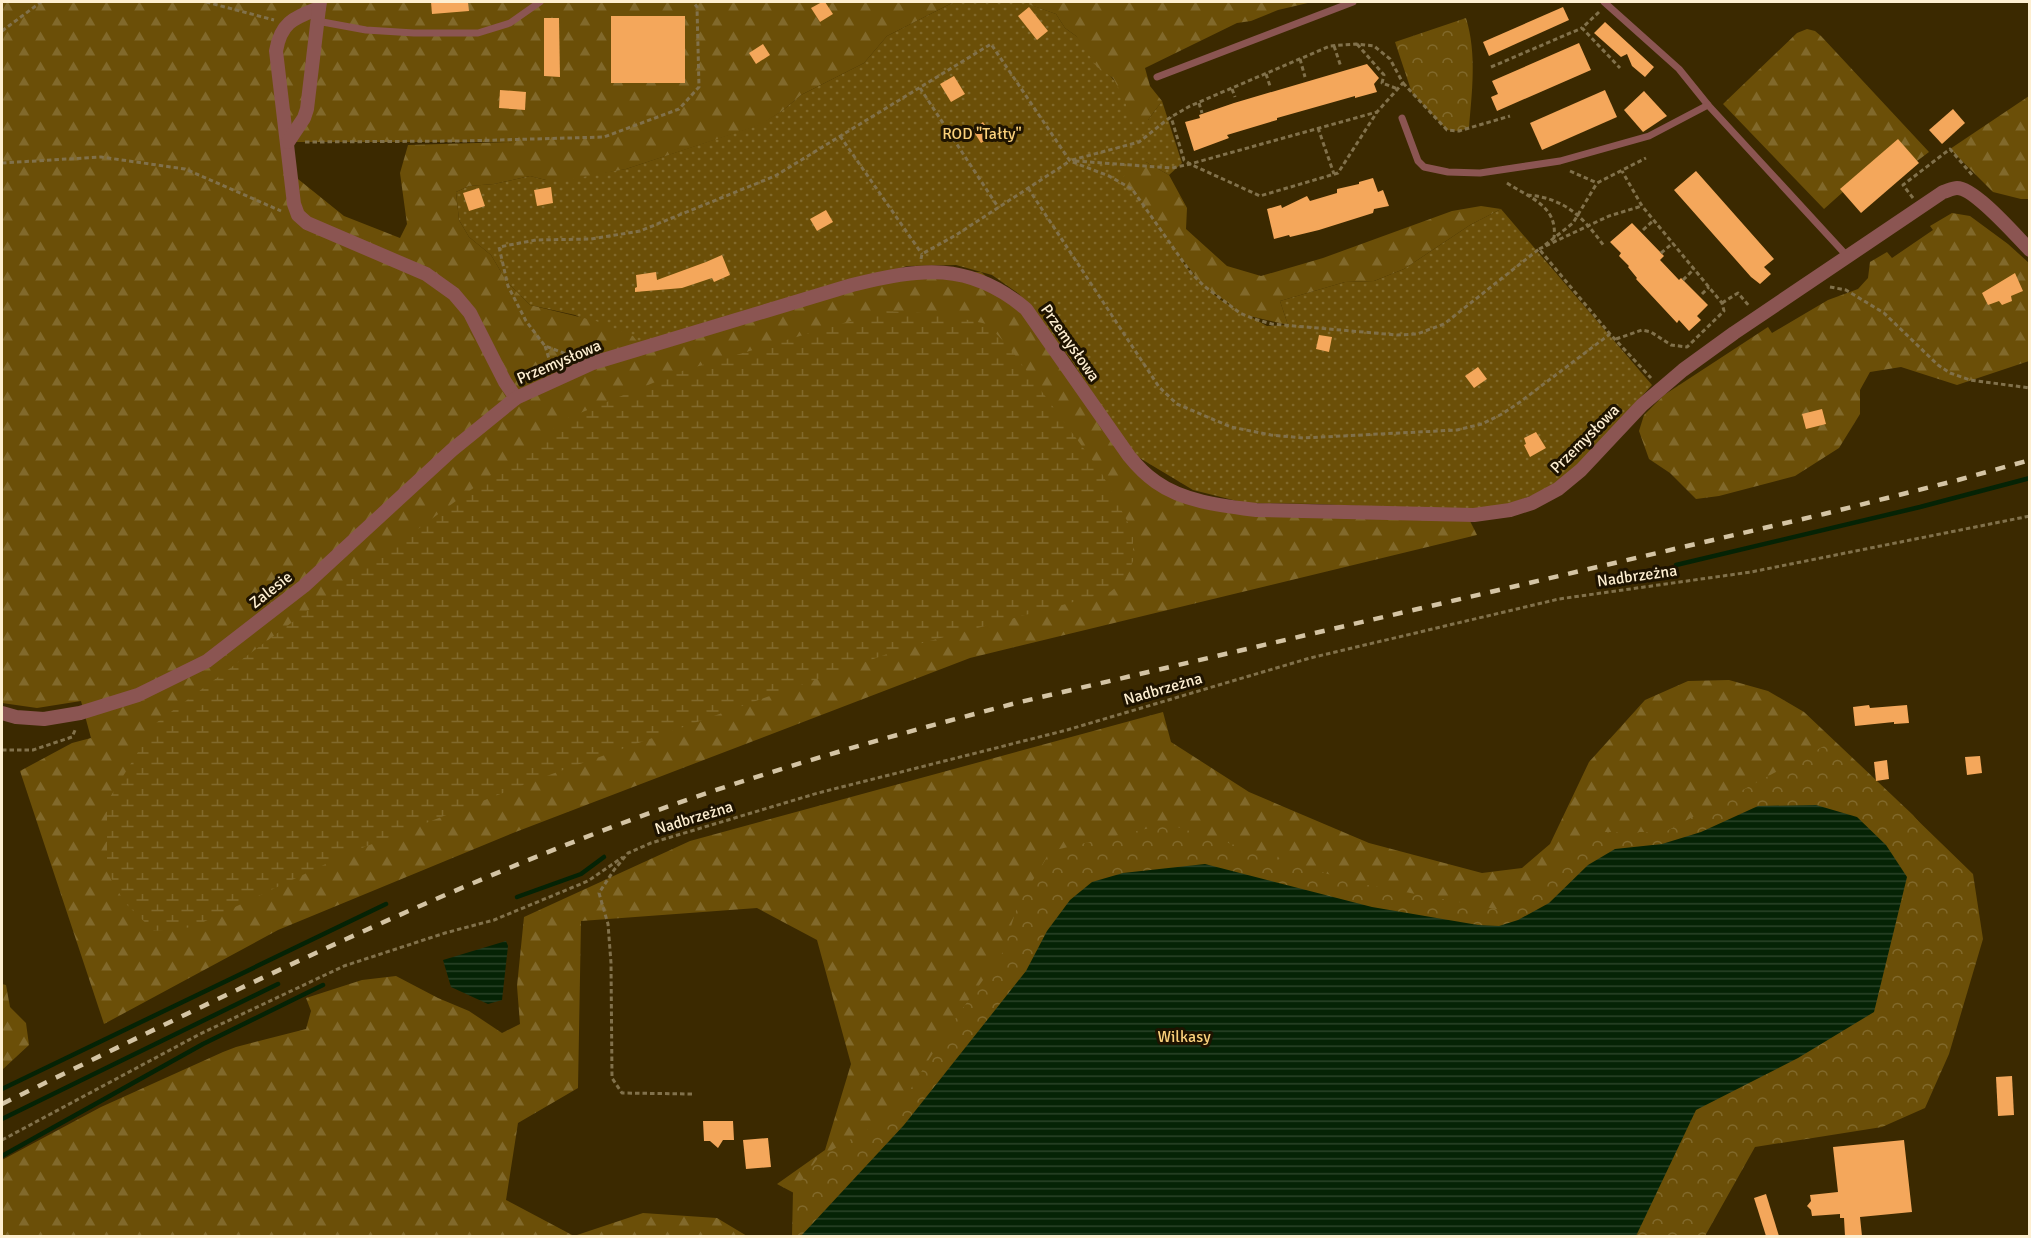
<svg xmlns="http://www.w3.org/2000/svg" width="2031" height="1238" font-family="Signika,sans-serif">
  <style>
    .grass { fill: url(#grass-dots) }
    .forest { fill: url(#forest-firs); fill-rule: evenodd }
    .wetland { fill: url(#wetland-marsh) }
    .park { fill: url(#park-crowns) }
    .water { fill: url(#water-rules) }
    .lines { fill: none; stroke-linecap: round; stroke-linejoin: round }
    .stream { stroke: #052305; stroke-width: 4.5 }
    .building { fill: #f4a75b }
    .path { stroke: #81714b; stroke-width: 3; stroke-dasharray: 4.5 3; stroke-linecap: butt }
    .lane { stroke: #8b5552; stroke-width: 7 }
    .street { stroke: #8b5552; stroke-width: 14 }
    .rail { stroke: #d4c4a4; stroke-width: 4.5; stroke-dasharray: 10 10; stroke-linecap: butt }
    .labels { text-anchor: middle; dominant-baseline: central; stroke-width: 6; stroke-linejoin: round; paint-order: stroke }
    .park-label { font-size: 16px; fill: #fbd17b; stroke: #1e1300 }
    .street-label { font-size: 16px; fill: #feefd1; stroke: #1e1300 }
  </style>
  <defs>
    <pattern id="grass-dots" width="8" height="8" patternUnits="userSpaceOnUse" patternTransform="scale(1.5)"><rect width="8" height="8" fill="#6b4f08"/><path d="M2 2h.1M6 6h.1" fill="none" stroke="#81692b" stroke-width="1.8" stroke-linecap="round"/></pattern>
    <pattern id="forest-firs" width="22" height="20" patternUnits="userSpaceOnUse" patternTransform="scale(1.5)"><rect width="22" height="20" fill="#6b4f08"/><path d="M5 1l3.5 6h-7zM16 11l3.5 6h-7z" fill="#81692b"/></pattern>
    <pattern id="wetland-marsh" width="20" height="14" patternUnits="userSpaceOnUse" patternTransform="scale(1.5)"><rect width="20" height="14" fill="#6b4f08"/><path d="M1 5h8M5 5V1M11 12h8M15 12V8" fill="none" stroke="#81692b"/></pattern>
    <pattern id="park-crowns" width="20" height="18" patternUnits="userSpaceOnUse" patternTransform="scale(1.5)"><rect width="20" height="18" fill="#6b4f08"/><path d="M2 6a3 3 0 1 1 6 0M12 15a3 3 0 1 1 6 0" fill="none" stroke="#81692b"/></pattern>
    <pattern id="water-rules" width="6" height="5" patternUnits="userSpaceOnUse" patternTransform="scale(1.5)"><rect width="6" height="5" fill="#052305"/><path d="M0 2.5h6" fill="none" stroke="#2a4328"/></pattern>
  </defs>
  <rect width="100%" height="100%" fill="#3b2900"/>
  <polygon class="grass" points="954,2 1023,2 1056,14 1065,28 1076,36 1148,120 1162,101 1182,163 1169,175 1146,162 1132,189 1188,269 1219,299 1267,326 1288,325 1280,301 1345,282 1374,281 1404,269 1470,225 1501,209 1652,385 1581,463 1549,489 1504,506 1465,511 1317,504 1245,503 1193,490 1138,457 1113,428 1072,361 1019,294 992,275 956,265 907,266 852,285 642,348 575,315 530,305 507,282 491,255 469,237 459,220 456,192 469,186 494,184 530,176 546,180 563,179 626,169 758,125 782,111 801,95 864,63 887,36"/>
  <g class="forest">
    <path d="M2 2H954L887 36 864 63 801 95 782 111 760 125 626 169 567 180H546L530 176 494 184 469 186 456 192 459 220 469 237 491 255 507 282 530 305 596 321 633 336 642 348 918 272H981L1026 309 1151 484 1239 508 1465 511 1477 535 970 658 513 833 278 930 104 1024 20 771 72 743 91 738 81 701 37 708 2 703ZM288 142H514L408 145 400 173 407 224 400 238 344 216 293 175 304 218 294 204Z"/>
    <polygon points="1022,2 1312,2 1278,10 1251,21 1237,23 1145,68 1150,86 1162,101 1148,120 1129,119 1125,100 1113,78 1097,67 1076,36 1065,28 1056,14"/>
    <polygon points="1807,29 1815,31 1821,36 1929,152 1917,161 1843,192 1824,209 1723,104 1797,33"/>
    <polygon points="2029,96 2029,199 2021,199 1993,192 1950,149"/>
    <polygon points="1146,162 1169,175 1187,208 1186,229 1227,266 1261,276 1323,258 1452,211 1481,206 1501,209 1470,225 1404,269 1374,281 1345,282 1280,301 1288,325 1245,315 1204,286 1174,250 1141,202 1119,182 1134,164"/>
    <polygon points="1952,213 1970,216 2008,244 2029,263 2029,361 1957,385 1901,367 1870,372 1860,390 1860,414 1839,448 1795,476 1719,496 1696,499 1670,473 1649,459 1639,431 1644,415 1664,395 1768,327 1772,333 1828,300 1858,289 1868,278 1870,262 1887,252 1892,258 1933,230 1930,226"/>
    <polygon points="1729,680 1768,691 1804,712 1913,815 1973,886 1549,903 824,1209 777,1184 825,1150 851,1064 817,940 757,908 581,921 578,1088 518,1123 506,1200 574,1236 643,1213 717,1218 747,1236 2,1236 2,1160 101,1107 223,1052 236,1047 306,1029 311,1011 306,998 362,980 396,976 438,998 469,1011 502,1033 520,1024 517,986 524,917 690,841 1163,712 1171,742 1249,792 1369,843 1482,873 1522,868 1550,844 1589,762 1645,700 1688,681"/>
    <polygon points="2,984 6,985 10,1007 26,1023 29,1045 2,1070"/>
  </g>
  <polygon class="wetland" points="884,311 940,314 987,324 1009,347 1101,472 1133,532 1133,561 1125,580 1110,592 904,648 552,774 349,853 193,927 154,931 124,902 107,870 107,802 156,723 568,418 682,371"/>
  <g class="park">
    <path d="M1466 18C1477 54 1472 91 1469 128L1459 131 1447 130 1412 93 1395 42Z"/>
    <polygon points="1826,745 1909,812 1973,874 1983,939 1949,1054 1925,1108 1882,1127 1755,1147 1705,1236 792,1236 793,1192 818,1158 895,1114 948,1029 1003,952 1018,904 1051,851 1167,824 1357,883 1501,910 1563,859 1589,832 1665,832"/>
  </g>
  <g class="water">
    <polygon points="1816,805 1857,817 1886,845 1907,877 1874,1012 1798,1058 1696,1110 1636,1236 801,1236 904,1125 1026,971 1047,931 1070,900 1092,882 1123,873 1205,864 1372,907 1478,925 1499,926 1518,920 1549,903 1588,865 1615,849 1662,844 1701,832 1758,806"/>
    <polygon points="506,941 508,946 502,1000 488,1004 451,987 443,960"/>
  </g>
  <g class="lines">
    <g class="stream">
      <polyline points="1676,565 1920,507 2030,478"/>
      <polyline points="517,897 581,874 604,857"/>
      <polyline points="2,1089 386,904"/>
      <polyline points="2,1119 278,984"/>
      <polyline points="2,1156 203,1044 323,985"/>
    </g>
  </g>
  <g class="building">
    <polygon points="431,2 468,2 469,11 432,14"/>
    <polygon points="822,2 825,2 833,14 820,22 811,8"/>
    <polygon points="1029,7 1048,31 1037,40 1018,16"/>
    <polygon points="1563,7 1569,20 1489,56 1483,42"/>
    <rect x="611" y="16" width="74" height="67"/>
    <polygon points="544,18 559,18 560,77 544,76"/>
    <polygon points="1605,22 1654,67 1645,77 1632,66 1627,54 1621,57 1594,33"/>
    <polygon points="1579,43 1591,70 1497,111 1491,97 1498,94 1492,81"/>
    <polygon points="763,44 770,55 756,64 749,53"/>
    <polygon points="1367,64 1379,78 1374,84 1377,92 1355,98 1355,96 1277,118 1277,120 1227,135 1229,138 1194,151 1185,122 1200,118 1199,115 1234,103"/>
    <polygon points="954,76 965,94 951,102 940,84"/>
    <polygon points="500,90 526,92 525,110 499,108"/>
    <polygon points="1605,90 1617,117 1542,150 1530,123"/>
    <polygon points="1644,91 1667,116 1643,132 1624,110"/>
    <polygon points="1953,109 1965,123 1942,144 1929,130"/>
    <polygon points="983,122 992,136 981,143 972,129"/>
    <polygon points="1898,139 1919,163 1861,213 1840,189"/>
    <polygon points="1696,171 1774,259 1764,267 1771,274 1760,284 1751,277 1674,190"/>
    <polygon points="1373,178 1378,192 1383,190 1389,206 1374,209 1373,213 1319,230 1290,237 1289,235 1274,239 1267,209 1281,205 1282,208 1307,196 1310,201 1337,193 1337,189 1359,184 1359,182"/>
    <polygon points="551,187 553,203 537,206 534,190"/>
    <polygon points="479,188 485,206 469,211 463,193"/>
    <polygon points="826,210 833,222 817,231 810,219"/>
    <polygon points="1632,223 1664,256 1660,260 1679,280 1681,278 1708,305 1697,316 1701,320 1689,331 1679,320 1677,323 1636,279 1637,278 1628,267 1629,266 1619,256 1621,253 1610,242"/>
    <polygon points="722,255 730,275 714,282 712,278 682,288 635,292 635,288 637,287 636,275 656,272 657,280 706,262"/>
    <polygon points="2015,273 2023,291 2011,296 2012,301 2002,305 1999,301 1988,305 1982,293"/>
    <polygon points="1319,335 1332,337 1329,352 1316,349"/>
    <polygon points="1478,367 1487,379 1474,388 1465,376"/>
    <polygon points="1822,409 1826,424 1806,429 1802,414"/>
    <polygon points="1536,432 1546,448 1530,457 1524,445 1526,444 1524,438"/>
    <polygon points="1869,705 1870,708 1907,705 1909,723 1894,724 1894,722 1855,726 1853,707"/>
    <polygon points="1980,756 1982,773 1967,775 1965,757"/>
    <polygon points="1887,760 1889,779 1876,781 1874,762"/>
    <polygon points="2012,1076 2014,1115 1998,1116 1996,1077"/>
    <polygon points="703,1121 733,1121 734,1140 723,1140 718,1148 710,1141 704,1141"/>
    <polygon points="768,1138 771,1167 746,1169 743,1140"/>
    <polygon points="1904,1140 1912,1212 1860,1217 1862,1236 1845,1236 1844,1218 1840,1218 1840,1214 1812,1216 1811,1210 1807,1206 1811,1201 1810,1195 1838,1192 1833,1147"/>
    <polygon points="1766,1194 1779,1236 1766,1236 1754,1198"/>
  </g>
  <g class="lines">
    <g class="path">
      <polyline points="206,2 274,20"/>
      <polyline points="1599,12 1582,28 1620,68"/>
      <polyline points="2,31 41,2"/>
      <polyline points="1357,44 1384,75 1382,83 1398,89"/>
      <polyline points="1334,46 1341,67"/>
      <polyline points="1300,59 1305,77"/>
      <polyline points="1491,67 1582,28"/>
      <polyline points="1266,74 1270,86"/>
      <polyline points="1403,83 1447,130 1459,131 1510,116"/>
      <polyline points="920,88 998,207"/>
      <polyline points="1232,89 1235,97"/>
      <polyline points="1199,103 1202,113"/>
      <polyline points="1318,128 1334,174"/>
      <polyline points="840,136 922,254"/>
      <polyline points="305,142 463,141 604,137 679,109 699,87 697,7 693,2"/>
      <polyline points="1072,160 1139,142 1168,119 1171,117 1190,106 1330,46 1356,44 1374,46 1390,59 1403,83 1377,112 1338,173 1260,196 1190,164 1184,160 1171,117"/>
      <polyline points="1075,161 1172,168 1190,164 1377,112"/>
      <polyline points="2,163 101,157 185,169 281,211"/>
      <polyline points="1570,171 1597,183 1646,158"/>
      <path d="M1507 183C1530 198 1558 206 1554 238"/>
      <polyline points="1028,188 1159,387 1177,404 1231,427 1271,435 1303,438 1457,430 1482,424 1502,414 1520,402 1610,334"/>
      <path d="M1527 195C1565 198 1583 217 1604 246"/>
      <polyline points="1913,198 1903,185 1950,149 1973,176"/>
      <polyline points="1643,230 1654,220"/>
      <polyline points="1545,245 1573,223 1597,183"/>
      <polyline points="1539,249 1609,216 1642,206"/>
      <polyline points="1661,253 1673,243"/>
      <polyline points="921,259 922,254 956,235 1070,161"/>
      <polyline points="1683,280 1694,269"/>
      <polyline points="1830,287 1846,290 1884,313 1938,365 1950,373 1970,380 2030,388"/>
      <polyline points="1702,294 1709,287"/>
      <polyline points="1722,303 1738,293 1750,307"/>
      <polyline points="1616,339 1642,330 1651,332 1671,345 1687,347 1724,311 1722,303 1642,206 1622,171"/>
      <polyline points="545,346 551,365"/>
      <polyline points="572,356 545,346 526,321 508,286 499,247 536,240 591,239 640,231 775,176 991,44 1070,161 1109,176 1132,189 1191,273 1204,286 1240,313 1254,319 1272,324 1397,335 1417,334 1444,324 1539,249 1610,334 1651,378"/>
      <polyline points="2,750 33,750 72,737 76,728"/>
      <polyline points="692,1094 622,1093 612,1078 611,963 608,924 599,893 614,870 628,853 651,843 818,793 1067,730 1310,658 1559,599 1751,572 2030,516"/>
      <polyline points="2,1140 200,1034 325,975 344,966 445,933 494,920 588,881 623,857"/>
    </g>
    <g class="lane">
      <polyline points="1604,2 1679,69 1708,105 1848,257"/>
      <polyline points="317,21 366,30 414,33 478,33 510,23 540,2"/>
      <polyline points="1157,77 1353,2"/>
      <polyline points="1402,118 1418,161 1424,167 1448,172 1480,173 1560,161 1649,136 1708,105"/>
    </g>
    <g class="street">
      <path d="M320 2 319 8C294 18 281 22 276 51L294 204 298 215 307 223 426 274 454 294 470 313 505 382 516 398"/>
      <polyline points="288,142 304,118 307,109 319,8"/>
      <path d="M2 713 16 717 44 719 80 713 138 695 207 661 304 586 452 450 516 398 593 363 852 285C920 268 969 261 1026 309L1129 456C1137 466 1146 475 1156 482 1184 502 1223 506 1256 510L1474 515 1510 510 1532 503 1558 489 1581 470 1642 405 1683 370 1734 333 1943 192C1947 191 1953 188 1957 188 1975 188 2016 236 2030 250"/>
    </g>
    <path class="rail" d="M2 1104C198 1008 394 911 599 832 736 779 878 739 1020 702L1824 514 1958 480 2030 460"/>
  </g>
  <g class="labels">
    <g class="park-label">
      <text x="982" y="134">ROD "Tałty"</text>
      <text x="1184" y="1037">Wilkasy</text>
    </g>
    <g class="street-label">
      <text transform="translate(1070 343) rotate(55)">Przemysłowa</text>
      <text transform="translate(559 362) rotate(-23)">Przemysłowa</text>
      <text transform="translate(1585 439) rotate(-45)">Przemysłowa</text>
      <text transform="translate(1637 576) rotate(-8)">Nadbrzeżna</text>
      <text transform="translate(271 590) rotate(-38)">Zalesie</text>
      <text transform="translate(1163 689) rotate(-16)">Nadbrzeżna</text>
      <text transform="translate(694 818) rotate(-17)">Nadbrzeżna</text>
    </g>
  </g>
  <rect width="2031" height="1238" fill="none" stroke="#feefd1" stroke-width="6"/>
</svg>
